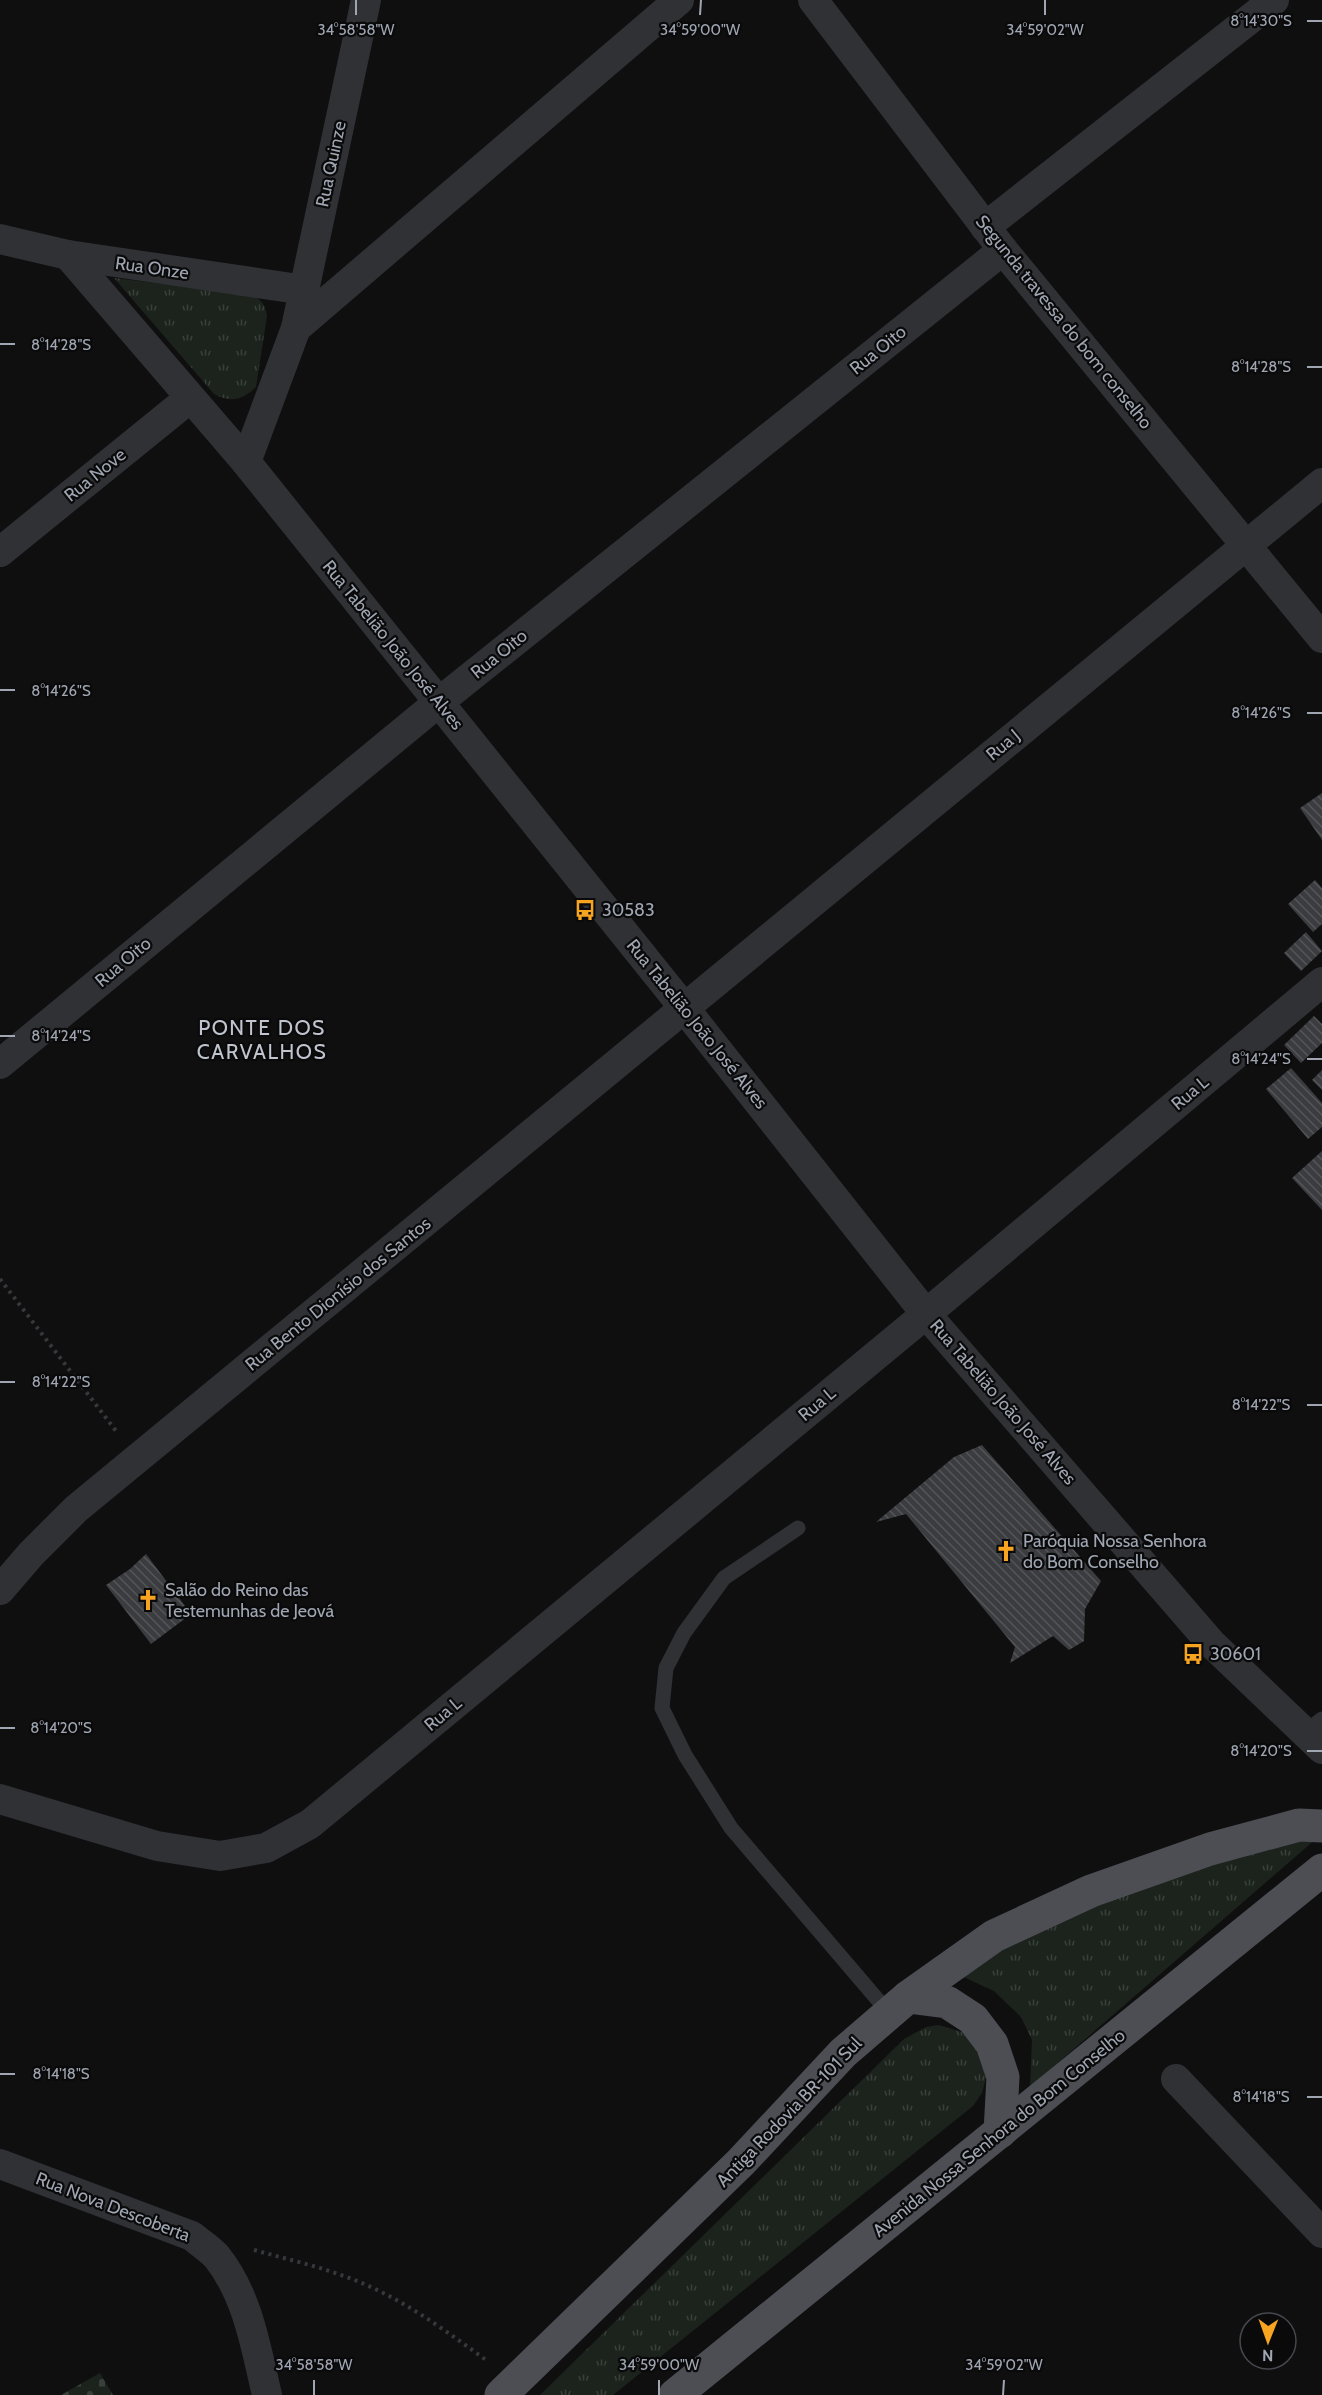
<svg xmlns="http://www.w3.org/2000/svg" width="1322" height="2395" font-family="Cabin,sans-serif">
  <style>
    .cemetery { fill: url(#cemetery-stones) }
    .park { fill: url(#park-tufts) }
    .building { fill: url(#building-back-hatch) }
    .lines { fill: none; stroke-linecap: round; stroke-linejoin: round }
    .path { stroke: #36383c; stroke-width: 4; stroke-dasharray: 3 4.5; stroke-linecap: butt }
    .lane { stroke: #303135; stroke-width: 15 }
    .street { stroke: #303135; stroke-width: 30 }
    .primary { stroke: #4c4e54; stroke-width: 33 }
    .ticks { fill: none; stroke: #9fa6b2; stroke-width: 2 }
    .labels { text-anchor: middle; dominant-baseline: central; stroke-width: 4.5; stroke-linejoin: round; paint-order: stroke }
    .street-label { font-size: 18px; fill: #9fa6b2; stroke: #0a0a0b }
    .poi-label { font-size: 18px; fill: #9fa6b2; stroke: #0a0a0b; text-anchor: start }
    .quarter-label { font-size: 21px; letter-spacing: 1.5px; fill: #c0c4ce; stroke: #0a0a0b }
    .ticks-label { font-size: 15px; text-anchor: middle; fill: #9fa6b2; stroke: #0a0a0b; stroke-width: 4.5; stroke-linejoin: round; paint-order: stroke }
  </style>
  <defs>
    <pattern id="cemetery-stones" width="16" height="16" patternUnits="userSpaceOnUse" patternTransform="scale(1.5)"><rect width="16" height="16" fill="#1b231c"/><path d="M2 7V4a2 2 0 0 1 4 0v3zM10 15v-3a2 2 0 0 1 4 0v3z" fill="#39403b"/></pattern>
    <pattern id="park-tufts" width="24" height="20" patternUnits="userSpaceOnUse" patternTransform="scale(1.5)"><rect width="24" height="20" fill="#1b231c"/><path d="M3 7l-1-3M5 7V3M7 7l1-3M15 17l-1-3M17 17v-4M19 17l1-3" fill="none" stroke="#39403b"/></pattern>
    <pattern id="building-back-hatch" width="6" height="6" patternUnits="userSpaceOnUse" patternTransform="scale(1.5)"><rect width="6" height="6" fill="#3b3c40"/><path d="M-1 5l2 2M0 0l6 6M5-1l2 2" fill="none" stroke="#545559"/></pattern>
  </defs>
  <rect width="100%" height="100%" fill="#0f0f10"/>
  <polygon class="cemetery" points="100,2373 113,2395 61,2395"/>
  <g class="park">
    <path d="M114 278 252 295C262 300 265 305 267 316L256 387C243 400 230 403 214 394Z"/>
    <polygon points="1318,1837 1030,2087 1032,2040 1021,2017 994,1991 957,1974 1067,1915 1125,1887"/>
    <polygon points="939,2025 962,2032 979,2048 986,2078 982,2093 973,2106 613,2395 540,2395 904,2039 926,2027"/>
  </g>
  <g class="building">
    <polygon points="1322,793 1322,840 1300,808"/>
    <polygon points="1315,880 1322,888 1322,924 1313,932 1288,904"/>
    <polygon points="1306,932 1322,951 1301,971 1284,953"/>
    <polygon points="1314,1016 1322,1024 1322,1043 1301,1063 1284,1045"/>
    <polygon points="1291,1068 1322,1103 1322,1127 1308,1139 1266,1089"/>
    <polygon points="1322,1070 1322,1090 1312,1080"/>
    <polygon points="1322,1151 1322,1210 1292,1178"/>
    <polygon points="982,1445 1101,1581 1085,1609 1084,1641 1069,1650 1053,1636 1010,1663 1015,1647 906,1514 876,1522 954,1457"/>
    <polygon points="146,1554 191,1614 151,1644 106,1585 130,1569"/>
  </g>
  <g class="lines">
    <g class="path">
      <polyline points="0,1279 116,1431"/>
      <path d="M254 2250C294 2261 335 2270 373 2288 414 2307 450 2334 486 2360"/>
    </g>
    <g class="lane">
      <polyline points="798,1528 724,1578 684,1633 666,1668 662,1708 685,1755 731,1828 889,2013"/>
      <polyline points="1304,1733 1322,1719"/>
    </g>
    <g class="street">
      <polyline points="813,0 1003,250 1322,638"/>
      <polyline points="985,227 1274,0"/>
      <polyline points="0,239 68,255 305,290"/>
      <polyline points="68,255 246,462 685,1009 926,1314 1212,1644 1322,1749"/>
      <polyline points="296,328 366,0"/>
      <polyline points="246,462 296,328 679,0"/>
      <polyline points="0,552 190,398"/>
      <polyline points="0,1064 439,702 1003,250"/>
      <polyline points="0,1590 31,1554 76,1509 1322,483"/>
      <polyline points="0,1799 157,1846 220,1856 266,1848 310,1824 926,1314 1322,982"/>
      <polyline points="1176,2079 1322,2233"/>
      <path d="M0 2164 192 2236C200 2243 210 2249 217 2257 248 2296 256 2348 267 2395"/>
    </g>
    <g class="primary">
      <polyline points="908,1997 947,2002 973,2019 992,2044 1003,2077 1000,2132"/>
      <polyline points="501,2395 741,2162 843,2053 908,1997 994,1936 1091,1891 1210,1849 1299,1825 1322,1826"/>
      <polyline points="675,2395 1322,1870"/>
    </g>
  </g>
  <path class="ticks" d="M356 15V0M700 15 701 0M1045 15V0M1307 21H1322M0 344H15M1307 367H1322M0 690H15M1307 713H1322M0 1036H15M1307 1059H1322M0 1382H15M1307 1405H1322M0 1728H15M1307 1751H1322M0 2074H15M1307 2097H1322M314 2395V2380M659 2395V2380M1003 2395 1004 2380"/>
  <defs>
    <symbol id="bus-bare" viewBox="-9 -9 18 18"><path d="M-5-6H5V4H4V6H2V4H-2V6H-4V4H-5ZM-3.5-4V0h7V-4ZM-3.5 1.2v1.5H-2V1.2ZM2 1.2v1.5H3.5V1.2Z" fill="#f7a420" stroke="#0a0a0b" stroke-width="2.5" paint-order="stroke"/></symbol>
    <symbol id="church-bare" viewBox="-9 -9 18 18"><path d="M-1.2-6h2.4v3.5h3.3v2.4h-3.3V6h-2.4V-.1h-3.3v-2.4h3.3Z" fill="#f7a420" stroke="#0a0a0b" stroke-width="2.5" paint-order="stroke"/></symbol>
  </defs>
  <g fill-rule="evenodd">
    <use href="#bus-bare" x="570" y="895" width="30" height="30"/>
    <use href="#church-bare" x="991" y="1536" width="30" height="30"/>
    <use href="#church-bare" x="133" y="1585" width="30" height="30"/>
    <use href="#bus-bare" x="1178" y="1639" width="30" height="30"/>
  </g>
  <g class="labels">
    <g class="street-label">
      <text transform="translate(331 164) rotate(-78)">Rua Quinze</text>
      <text transform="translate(152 268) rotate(8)">Rua Onze</text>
      <text transform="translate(1064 322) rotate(51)">Segunda travessa do bom conselho</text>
      <text transform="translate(878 350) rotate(-39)">Rua Oito</text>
      <text transform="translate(95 475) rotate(-39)">Rua Nove</text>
      <text transform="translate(393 645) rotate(51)">Rua Tabelião João José Alves</text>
      <text transform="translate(499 654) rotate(-39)">Rua Oito</text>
      <text transform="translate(1003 745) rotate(-40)">Rua J</text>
      <text transform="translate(123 962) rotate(-40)">Rua Oito</text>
      <text transform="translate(697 1024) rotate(51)">Rua Tabelião João José Alves</text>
      <text transform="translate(1190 1093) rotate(-40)">Rua L</text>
      <text transform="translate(338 1294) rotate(-39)">Rua Bento Dionísio dos Santos</text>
      <text transform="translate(1003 1402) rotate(49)">Rua Tabelião João José Alves</text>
      <text transform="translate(817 1404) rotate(-40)">Rua L</text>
      <text transform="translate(443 1714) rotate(-40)">Rua L</text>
      <text transform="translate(789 2112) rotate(-46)">Antiga Rodovia BR-101 Sul</text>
      <text transform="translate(999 2133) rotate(-39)">Avenida Nossa Senhora do Bom Conselho</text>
      <text transform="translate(113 2207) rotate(21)">Rua Nova Descoberta</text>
    </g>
    <g class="poi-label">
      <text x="602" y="910">30583</text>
      <text x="1023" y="1541">Paróquia Nossa Senhora<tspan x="1023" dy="21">do Bom Conselho</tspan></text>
      <text x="165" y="1590">Salão do Reino das<tspan x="165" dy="21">Testemunhas de Jeová</tspan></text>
      <text x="1210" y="1654">30601</text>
    </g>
    <g class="quarter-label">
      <text x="262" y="1027">PONTE DOS<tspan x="262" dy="24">CARVALHOS</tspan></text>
    </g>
  </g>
  <g class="ticks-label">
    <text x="1261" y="26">8°14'30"S</text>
    <text x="356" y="35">34°58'58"W</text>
    <text x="700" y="35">34°59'00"W</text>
    <text x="1045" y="35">34°59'02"W</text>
    <text x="61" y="350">8°14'28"S</text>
    <text x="1261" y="372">8°14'28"S</text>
    <text x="61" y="696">8°14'26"S</text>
    <text x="1261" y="718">8°14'26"S</text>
    <text x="61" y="1041">8°14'24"S</text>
    <text x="1261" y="1064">8°14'24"S</text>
    <text x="61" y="1387">8°14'22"S</text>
    <text x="1261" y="1410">8°14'22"S</text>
    <text x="61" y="1733">8°14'20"S</text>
    <text x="1261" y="1756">8°14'20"S</text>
    <text x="61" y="2079">8°14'18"S</text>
    <text x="1261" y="2102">8°14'18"S</text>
    <text x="314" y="2370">34°58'58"W</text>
    <text x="659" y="2370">34°59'00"W</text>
    <text x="1004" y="2370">34°59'02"W</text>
  </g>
  <g transform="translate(1268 2341) rotate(181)"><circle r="28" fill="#0a0a0b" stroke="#46484e" stroke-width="1.5"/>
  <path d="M0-4.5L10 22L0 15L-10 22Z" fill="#f7a420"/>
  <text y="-9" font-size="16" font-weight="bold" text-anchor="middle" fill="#9fa6b2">N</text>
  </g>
</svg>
